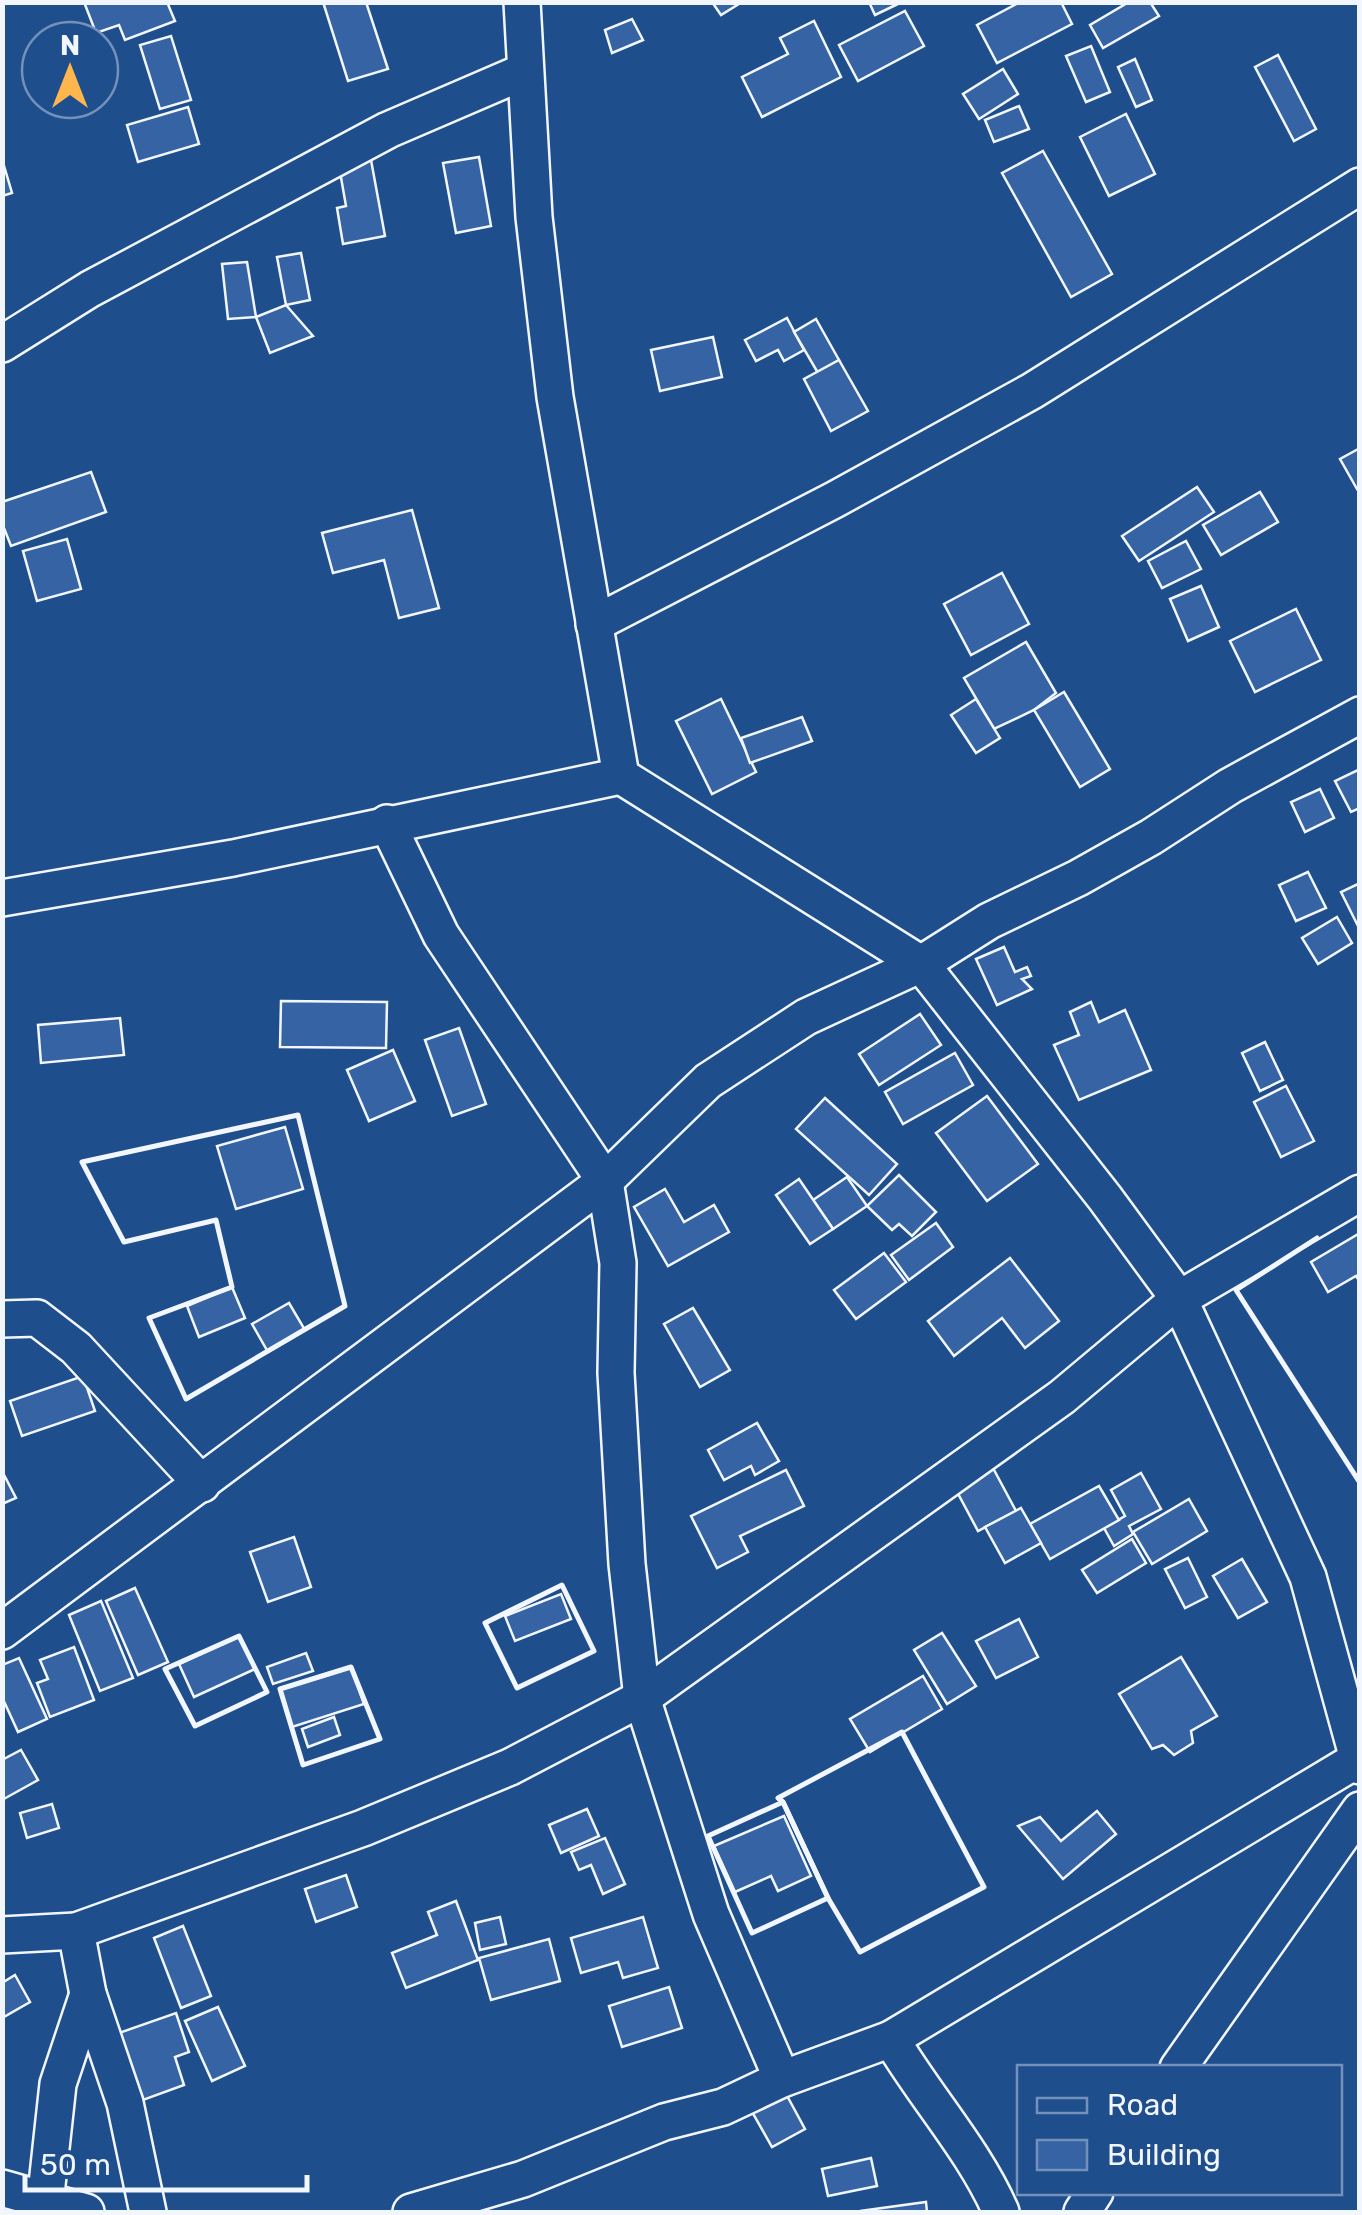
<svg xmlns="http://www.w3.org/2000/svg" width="1362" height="2215" font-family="Rubik,sans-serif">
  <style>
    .building { fill: #3563a3; stroke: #f2f6ff; stroke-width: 2.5 }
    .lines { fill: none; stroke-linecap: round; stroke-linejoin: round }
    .minor-casing { stroke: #f2f6ff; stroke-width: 40 }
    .minor { stroke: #1f4e8c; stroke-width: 35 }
    .wall { stroke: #f2f6ff; stroke-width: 5 }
  </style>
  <rect width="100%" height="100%" fill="#1f4e8c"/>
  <g class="building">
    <polygon points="84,2 167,2 175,21 125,40 119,25 96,33"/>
    <polygon points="323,2 366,2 388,69 348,81"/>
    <polygon points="712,2 742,2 721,15"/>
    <polygon points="869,2 902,2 875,15"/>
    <polygon points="1020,2 1061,2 1072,24 997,63 977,25"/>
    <polygon points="1129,2 1150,2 1159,16 1103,48 1090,25"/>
    <polygon points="905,11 924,46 858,81 839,45"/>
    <polygon points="632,19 643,40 612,53 605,30"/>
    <polygon points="814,21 841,77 762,117 742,77 788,54 780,38"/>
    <polygon points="171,36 191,100 160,109 140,45"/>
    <polygon points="1091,46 1110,92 1086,102 1066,56"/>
    <polygon points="1278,55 1316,129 1294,141 1255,67"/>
    <polygon points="1135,59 1152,100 1136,107 1118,67"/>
    <polygon points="1003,69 1018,94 979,119 963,94"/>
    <polygon points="1019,106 1029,129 994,142 985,120"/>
    <polygon points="188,107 199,144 138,162 127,125"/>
    <polygon points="1126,114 1155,174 1109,196 1080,137"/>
    <polygon points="1043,151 1112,274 1071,297 1002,173"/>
    <polygon points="479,157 491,226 456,233 443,163"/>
    <polygon points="2,159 12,193 2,196"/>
    <polygon points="371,160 385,236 343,244 337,208 346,206 339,166"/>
    <polygon points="301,253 310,300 286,305 277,257"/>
    <polygon points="247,262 256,317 228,319 222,264"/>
    <polygon points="286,305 313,336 270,353 256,317"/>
    <polygon points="787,318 804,350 784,361 778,350 756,361 745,340"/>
    <polygon points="816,319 839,360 818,373 794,332"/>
    <polygon points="713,337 722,377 660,391 651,350"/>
    <polygon points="839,360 868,411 831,431 804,379"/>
    <polygon points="1360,448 1360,487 1357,489 1340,459"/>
    <polygon points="91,472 106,512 11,546 2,523 2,502"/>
    <polygon points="1197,487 1214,512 1139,561 1122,536"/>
    <polygon points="1260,492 1278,522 1221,555 1203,525"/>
    <polygon points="412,510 439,608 399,618 384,560 333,573 322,533"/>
    <polygon points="67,539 81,589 37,601 23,551"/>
    <polygon points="1186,541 1201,569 1162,588 1148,561"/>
    <polygon points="1002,573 1029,624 971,655 944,604"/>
    <polygon points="1201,586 1219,627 1188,641 1170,599"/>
    <polygon points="1296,609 1321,660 1255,692 1230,641"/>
    <polygon points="1026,642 1056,693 1034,710 994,729 964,678"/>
    <polygon points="1064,692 1110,769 1080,787 1034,710"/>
    <polygon points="721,699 756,772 712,794 676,721"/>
    <polygon points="976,699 1000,738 976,753 951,715"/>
    <polygon points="802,717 812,741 750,763 741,738"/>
    <polygon points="1360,769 1360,808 1351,812 1335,781"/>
    <polygon points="1320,789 1334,818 1305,832 1291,802"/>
    <polygon points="1308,872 1326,908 1296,921 1279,885"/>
    <polygon points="1360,883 1360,930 1341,892"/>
    <polygon points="1337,917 1352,943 1318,964 1302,938"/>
    <polygon points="1004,947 1015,972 1027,967 1031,976 1022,979 1032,989 997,1005 976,959"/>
    <polygon points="281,1001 387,1002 386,1048 280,1047"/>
    <polygon points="1091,1002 1099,1022 1125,1010 1151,1070 1079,1100 1054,1045 1079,1035 1070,1012"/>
    <polygon points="920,1014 941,1045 879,1085 859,1054"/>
    <polygon points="120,1018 124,1055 41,1063 38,1025"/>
    <polygon points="459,1028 486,1104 452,1116 425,1040"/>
    <polygon points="1265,1042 1283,1080 1260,1091 1242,1053"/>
    <polygon points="393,1050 415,1101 369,1121 347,1070"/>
    <polygon points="955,1053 973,1085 903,1124 885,1092"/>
    <polygon points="1286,1086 1314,1141 1281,1157 1254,1102"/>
    <polygon points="987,1096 1038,1164 987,1201 936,1133"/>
    <polygon points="825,1098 897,1164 869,1195 796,1129"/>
    <polygon points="285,1127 303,1189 236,1209 217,1146"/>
    <polygon points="899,1175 936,1212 912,1236 899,1224 892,1230 867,1206"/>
    <polygon points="847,1177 867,1206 833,1229 813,1200"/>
    <polygon points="799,1179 833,1229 810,1244 776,1195"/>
    <polygon points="665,1189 684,1222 714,1205 729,1232 668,1266 634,1207"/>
    <polygon points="936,1223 953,1247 909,1280 891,1255"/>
    <polygon points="1360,1233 1360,1282 1356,1276 1328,1292 1311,1262"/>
    <polygon points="884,1253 906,1282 856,1319 834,1290"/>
    <polygon points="1010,1258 1059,1321 1025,1348 1002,1318 954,1356 928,1321"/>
    <polygon points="232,1287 245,1318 199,1337 187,1306"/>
    <polygon points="289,1303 305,1330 268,1352 252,1324"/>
    <polygon points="693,1308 730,1370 700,1387 664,1324"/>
    <polygon points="83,1376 95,1411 22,1436 10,1401"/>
    <polygon points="757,1423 779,1461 755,1475 751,1466 724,1480 708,1450"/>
    <polygon points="993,1468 1016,1511 978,1531 955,1488"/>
    <polygon points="786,1470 804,1506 740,1536 748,1552 717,1568 691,1516"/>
    <polygon points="2,1471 16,1498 2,1504"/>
    <polygon points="1141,1473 1161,1509 1129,1526 1133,1534 1114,1546 1104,1528 1125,1516 1111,1490"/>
    <polygon points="1099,1486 1119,1520 1050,1559 1030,1524"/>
    <polygon points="1189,1499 1207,1531 1152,1564 1133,1532"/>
    <polygon points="1021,1508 1041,1543 1005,1563 985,1527"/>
    <polygon points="294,1537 311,1587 268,1602 250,1552"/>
    <polygon points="1132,1539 1146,1563 1097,1593 1082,1570"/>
    <polygon points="1188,1558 1207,1597 1185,1608 1165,1569"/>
    <polygon points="1242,1559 1267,1602 1238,1618 1213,1576"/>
    <polygon points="135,1588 168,1662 138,1675 106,1601"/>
    <polygon points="561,1594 571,1619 515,1641 505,1616"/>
    <polygon points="101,1601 133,1678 100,1691 69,1615"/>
    <polygon points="1019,1619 1038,1657 996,1678 976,1641"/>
    <polygon points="942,1633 976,1686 947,1704 914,1650"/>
    <polygon points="239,1636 255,1669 194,1697 179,1664"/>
    <polygon points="74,1647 94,1700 50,1717 37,1683 48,1679 40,1660"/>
    <polygon points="306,1653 313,1671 273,1684 267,1667"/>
    <polygon points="1181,1657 1217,1716 1191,1731 1193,1743 1174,1755 1163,1745 1152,1749 1119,1694"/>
    <polygon points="19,1658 47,1719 18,1732 2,1697 2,1665"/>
    <polygon points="351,1667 364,1704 292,1727 280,1689"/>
    <polygon points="923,1676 942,1709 870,1752 850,1719"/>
    <polygon points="334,1717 340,1735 308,1747 302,1729"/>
    <polygon points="21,1750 38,1780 2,1800 2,1760"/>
    <polygon points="52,1804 59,1828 27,1838 20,1813"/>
    <polygon points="587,1809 599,1836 561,1853 549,1825"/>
    <polygon points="1097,1811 1116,1834 1063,1879 1018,1826 1040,1817 1061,1841"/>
    <polygon points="784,1816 811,1876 778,1891 771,1876 735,1892 714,1846"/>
    <polygon points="605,1838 625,1884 603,1894 591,1865 579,1870 571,1852"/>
    <polygon points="346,1875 357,1907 316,1922 305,1889"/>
    <polygon points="456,1901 478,1960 406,1988 392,1953 437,1935 428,1912"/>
    <polygon points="500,1917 506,1944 480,1950 475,1923"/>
    <polygon points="643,1917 658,1968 623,1978 618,1962 581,1973 571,1938"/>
    <polygon points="183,1926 211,1996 181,2008 154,1938"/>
    <polygon points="549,1939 560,1981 491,2000 479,1958"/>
    <polygon points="15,1975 30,2002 2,2018 2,1983"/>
    <polygon points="669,1987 682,2028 622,2047 609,2006"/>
    <polygon points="218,2007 245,2066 212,2081 185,2021"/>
    <polygon points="176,2013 189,2052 175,2057 184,2085 143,2100 119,2033"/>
    <polygon points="785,2092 805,2129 772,2147 751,2110"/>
    <polygon points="871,2158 877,2186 828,2196 822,2169"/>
    <polygon points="926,2202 927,2212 860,2211"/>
  </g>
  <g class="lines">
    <defs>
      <g id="minor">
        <polyline points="522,2 534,217 555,397 621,776 921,964 1105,1198 1179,1299 1308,1577 1360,1766"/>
        <polyline points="2,344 90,289 388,130 525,71"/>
        <polyline points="594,624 834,500 1032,391 1360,186"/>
        <polyline points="387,823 441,935 605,1181 618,1263 616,1373 627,1564 642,1698 711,1914 782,2079"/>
        <polyline points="2,898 233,858 621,776"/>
        <polyline points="2,1319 37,1318 76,1348 202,1484"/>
        <polyline points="2,1631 605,1181 708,1081 806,1017 921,964 989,921 1078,878 1151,837 1230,786 1360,715"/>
        <polyline points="76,1931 88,1994 125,2103 148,2212"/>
        <polyline points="2,1935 76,1931 363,1828 510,1767 642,1698 1062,1397 1179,1299 1360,1193"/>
        <polyline points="891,2039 1360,1758"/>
        <polyline points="1178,2068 1360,1810"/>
        <polyline points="2,2188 86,2212"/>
        <polyline points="44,2212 58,2084 88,1994"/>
        <path d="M411 2212 523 2179 664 2122 723 2107 782 2079 891 2039C926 2098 974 2150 1001 2212"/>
        <polyline points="1082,2212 1095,2192"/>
      </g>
    </defs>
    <use href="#minor" class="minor-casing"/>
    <use href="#minor" class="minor"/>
    <g class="wall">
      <polygon points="298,1115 345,1306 186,1399 149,1318 232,1287 216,1220 124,1242 82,1162"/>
      <polyline points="1317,1238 1236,1290 1360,1483"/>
      <polygon points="562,1585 594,1651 517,1688 485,1623"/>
      <polygon points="239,1636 267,1692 195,1726 165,1669"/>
      <polygon points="351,1667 380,1739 303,1765 280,1689"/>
      <polygon points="902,1732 984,1887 860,1952 828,1898 783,1802 778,1798"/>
      <polygon points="783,1802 828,1898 752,1933 708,1836"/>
    </g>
  </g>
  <rect width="1362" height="2215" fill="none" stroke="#f2f6ff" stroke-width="10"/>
  <rect x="1017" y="2065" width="325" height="130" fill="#1f4e8c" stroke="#7391ba" stroke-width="2.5"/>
  <rect x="1037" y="2098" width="50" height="15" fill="#1f4e8c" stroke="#7391ba" stroke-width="2.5"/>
  <text x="1107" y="2115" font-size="30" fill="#f2f6ff">Road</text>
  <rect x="1037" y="2140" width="50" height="30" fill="#3563a3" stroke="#7391ba" stroke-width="2.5"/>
  <text x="1107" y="2165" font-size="30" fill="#f2f6ff">Building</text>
  <g transform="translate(70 70)"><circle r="48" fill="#1f4e8c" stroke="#7391ba" stroke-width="2.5"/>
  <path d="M0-8L18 38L0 25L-18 38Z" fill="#ffb74d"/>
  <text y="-15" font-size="28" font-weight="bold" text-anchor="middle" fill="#f2f6ff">N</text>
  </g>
  <path d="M25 2175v15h282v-15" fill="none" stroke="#f2f6ff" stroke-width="5"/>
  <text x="40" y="2175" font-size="30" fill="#f2f6ff" stroke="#1f4e8c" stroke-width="8" paint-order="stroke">50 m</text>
</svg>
